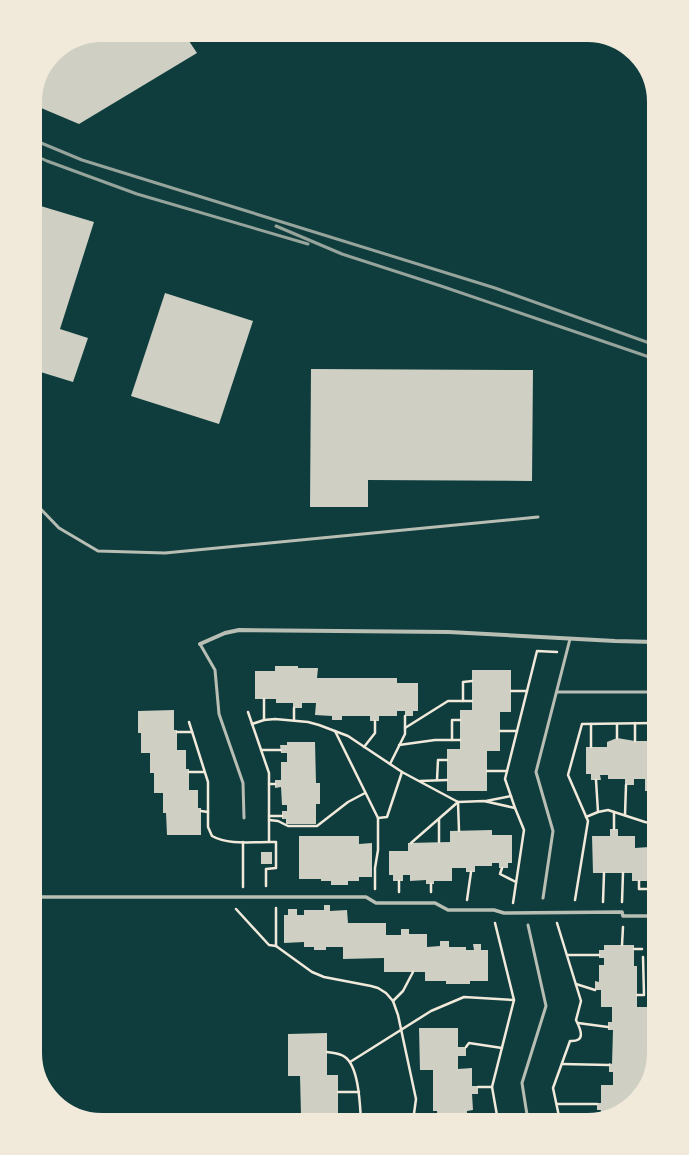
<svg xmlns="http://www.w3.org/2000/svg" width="689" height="1155" font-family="Quicksand,sans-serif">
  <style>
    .building { fill: #cfcfc3 }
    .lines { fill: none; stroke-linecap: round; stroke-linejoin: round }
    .path { stroke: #f1e9da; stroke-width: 2.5 }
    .service { stroke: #b8beb3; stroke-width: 3 }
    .pedestrian { stroke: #b8beb3; stroke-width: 3.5 }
    .minor { stroke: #b8beb3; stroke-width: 4 }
    .rail { stroke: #97a49c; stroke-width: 3 }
    .rim { fill: none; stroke: #f1e9da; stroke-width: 2 }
  </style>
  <rect width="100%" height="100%" fill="#0f3d3e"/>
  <g class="building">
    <polygon points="187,38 197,53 79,124 34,105 34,98 54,54 76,39"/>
    <polygon points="34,204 94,222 60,329 88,338 73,382 34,370"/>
    <polygon points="165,293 253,321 219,424 131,396"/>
    <polygon points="311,369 533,370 532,481 368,480 368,507 310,507"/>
    <polygon points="275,666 298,666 298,668 318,668 317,678 397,678 397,683 418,683 418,711 413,711 413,716 405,716 405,711 397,711 397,716 379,716 379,721 370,721 370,716 342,716 342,720 332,720 332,716 315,715 316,703 302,703 302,708 293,708 293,703 276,703 276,699 255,699 255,671 275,671"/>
    <polygon points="472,670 511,670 511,712 500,712 500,751 487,751 487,791 447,791 447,749 460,749 460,710 472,710"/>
    <polygon points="174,710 174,730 177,730 177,750 186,750 186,769 189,769 189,790 198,790 198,808 201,808 201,835 167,835 166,813 163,813 163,793 154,793 154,773 150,773 150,753 141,753 141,733 138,733 138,711"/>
    <polygon points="617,738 635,741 649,741 649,754 655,754 655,791 645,791 645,779 634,779 634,785 625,785 625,779 608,779 608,775 600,775 601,780 591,780 591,774 586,774 586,747 607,747 607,742"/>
    <polygon points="287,742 315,742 316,783 320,783 320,804 316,804 316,824 286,824 286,819 282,819 282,811 287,811 287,805 282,805 281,787 275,788 275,780 281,780 281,762 287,762 287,753 281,753 280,745 287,745"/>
    <polygon points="610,829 618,829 618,836 635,836 635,848 649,847 649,842 655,841 655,881 632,881 632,873 593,873 592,836 610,836"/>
    <polygon points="492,830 492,835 512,835 512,863 508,863 508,868 499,868 499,863 492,863 492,866 475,866 475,872 466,872 466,868 452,868 452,881 434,881 434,884 426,884 426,880 410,881 410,875 403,875 403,881 393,881 393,875 389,875 389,851 408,851 408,843 450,842 450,831"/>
    <polygon points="299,836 359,836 359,844 372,843 372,877 359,877 359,881 348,881 348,885 331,885 331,881 321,881 321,879 299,879"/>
    <rect x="261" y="852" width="11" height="12"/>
    <polygon points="324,905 330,905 330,911 347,910 348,923 386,923 386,935 401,935 401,929 409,929 409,934 427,934 427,947 440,946 440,941 449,941 449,947 466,947 466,950 474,950 473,944 481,944 481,950 488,950 488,981 470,981 470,984 446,984 446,981 425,981 425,972 384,972 384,958 343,959 343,947 326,947 326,950 314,950 314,947 304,947 304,942 284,943 284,915 288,915 288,909 297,909 297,915 304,915 304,910 324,910"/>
    <polygon points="604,945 634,945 634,966 637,966 637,1007 649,1007 648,1026 653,1026 653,1061 651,1068 649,1068 649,1075 645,1087 643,1087 643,1091 617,1114 600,1118 601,1110 597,1110 597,1103 601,1103 601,1085 613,1085 613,1072 609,1072 609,1063 612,1064 613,1030 608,1030 608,1022 612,1022 612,1007 601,1007 601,990 595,990 595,981 599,982 599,965 604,965 604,958 599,958 599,950 604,950"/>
    <polygon points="419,1028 458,1028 458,1047 466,1047 466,1056 458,1056 458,1069 472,1068 472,1086 478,1086 478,1094 472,1094 473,1110 467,1111 467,1116 471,1116 471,1121 438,1121 437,1111 433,1111 433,1070 420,1070"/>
    <polygon points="327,1033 327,1075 338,1075 338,1118 336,1118 336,1121 306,1121 306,1115 301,1115 300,1076 288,1076 288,1034"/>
  </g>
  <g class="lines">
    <g class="path">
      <polyline points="511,691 527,691"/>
      <polyline points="264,699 264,720"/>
      <polyline points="463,701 463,682 472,681"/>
      <polyline points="248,712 269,773 269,842 276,842 276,868 266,869 266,886"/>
      <polyline points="294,720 294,708"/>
      <path d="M189 722 208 782V827L212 836C228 845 250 842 269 842"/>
      <polyline points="635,723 635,741"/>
      <polyline points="252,724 264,720 275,719 308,722 319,725 348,736 402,772 458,802 484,801 515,808"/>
      <polyline points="617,724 617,738"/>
      <polyline points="405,728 448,701 472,701"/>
      <polyline points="335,731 378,818 378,850 375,868 375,889"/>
      <polyline points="500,731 517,731"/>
      <polyline points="177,732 192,732"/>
      <polyline points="452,740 452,720 460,720"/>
      <polyline points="399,745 435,740 460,740"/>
      <polyline points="364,747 375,733 375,721"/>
      <polyline points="591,747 591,724"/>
      <polyline points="261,750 281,750"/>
      <polyline points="390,764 405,734 405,716"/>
      <polyline points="487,771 507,771"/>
      <polyline points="189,772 204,772"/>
      <polyline points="437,780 438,760 447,760"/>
      <polyline points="596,780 598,812"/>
      <polyline points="420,781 447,780"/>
      <polyline points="269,784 275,784"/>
      <polyline points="486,801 511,796"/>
      <polyline points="458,802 459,831"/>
      <polyline points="201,811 208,812"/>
      <polyline points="614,812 614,829"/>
      <polyline points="625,815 626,785"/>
      <polyline points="269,816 282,816"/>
      <polyline points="586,817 598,812 608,810 645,822 655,824"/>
      <polyline points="378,818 387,817 402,772"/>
      <polyline points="439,819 439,842"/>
      <polyline points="269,820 278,821 288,826 317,826 348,802 365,793"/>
      <polyline points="653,824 653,842"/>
      <polyline points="243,842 243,887"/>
      <polyline points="411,843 458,802"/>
      <polyline points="502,868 500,874 516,882"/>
      <polyline points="399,881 399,892"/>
      <polyline points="639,881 639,889 654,889"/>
      <polyline points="431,892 431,884"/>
      <polyline points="467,900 471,872"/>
      <polyline points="575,900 588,821 568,775 582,724 655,723"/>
      <polyline points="603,902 604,873"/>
      <polyline points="622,902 623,873"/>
      <polyline points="513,903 524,830 515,808 505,779 537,651 557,652"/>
      <polyline points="653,905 653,889"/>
      <polyline points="276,908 276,946 312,972 324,977 371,986 378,988 386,993 393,1001 398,1015 416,1099 413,1121"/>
      <polyline points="236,909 269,945 276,946"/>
      <polyline points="495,923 514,1000 492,1087 498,1121"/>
      <path d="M557 923 581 1001 576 1020C581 1030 586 1042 570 1041L553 1088 560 1121"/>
      <polyline points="622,945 623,927"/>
      <polyline points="634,949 642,949"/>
      <polyline points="567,955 599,955"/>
      <polyline points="576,984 595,990"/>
      <polyline points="637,995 644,995 643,957"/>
      <polyline points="393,1001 403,991 413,972"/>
      <polyline points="649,1015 655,1015"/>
      <polyline points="578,1023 608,1027"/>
      <polyline points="653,1034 655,1034"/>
      <polyline points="466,1047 469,1043 502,1048"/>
      <path d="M327 1052C334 1053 340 1053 345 1057 359 1067 360 1105 361 1121"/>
      <polyline points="653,1056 654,1056"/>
      <polyline points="350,1062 431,1011 464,997 514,1000"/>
      <polyline points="562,1064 609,1065"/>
      <polyline points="478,1087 492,1087"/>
      <polyline points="338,1092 359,1092"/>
      <polyline points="557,1104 597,1104"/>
      <polyline points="471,1119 497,1118"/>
    </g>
    <g class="service">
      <polyline points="34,502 59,528 98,551 165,553 538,517"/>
      <polyline points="200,644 215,670 219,714 243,783 244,818"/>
      <polyline points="557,692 655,692"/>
      <polyline points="543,898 553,831 536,772 570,639"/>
      <polyline points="528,1121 522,1083 546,1006 528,925"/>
    </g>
    <polyline class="pedestrian" points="34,897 366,897 376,903 435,903 448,910 494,910 504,913 622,912 623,916 651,916 652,949 655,949"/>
    <polyline class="minor" points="200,644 225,633 239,630 449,632 615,641 655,642"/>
    <g class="rail">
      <polyline points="34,140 82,160 495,288 655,345"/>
      <polyline points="34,155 47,161 137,194 308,244"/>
      <polyline points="276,226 342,254 441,286 655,359"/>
    </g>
  </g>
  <path d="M0 0H689V1155H0ZM102 41H587A61 61 0 0 1 648 102V1053A61 61 0 0 1 587 1114H102A61 61 0 0 1 41 1053V102A61 61 0 0 1 102 41Z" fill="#f1e9da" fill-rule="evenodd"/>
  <path class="rim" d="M102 41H587A61 61 0 0 1 648 102V1053A61 61 0 0 1 587 1114H102A61 61 0 0 1 41 1053V102A61 61 0 0 1 102 41Z"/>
</svg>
